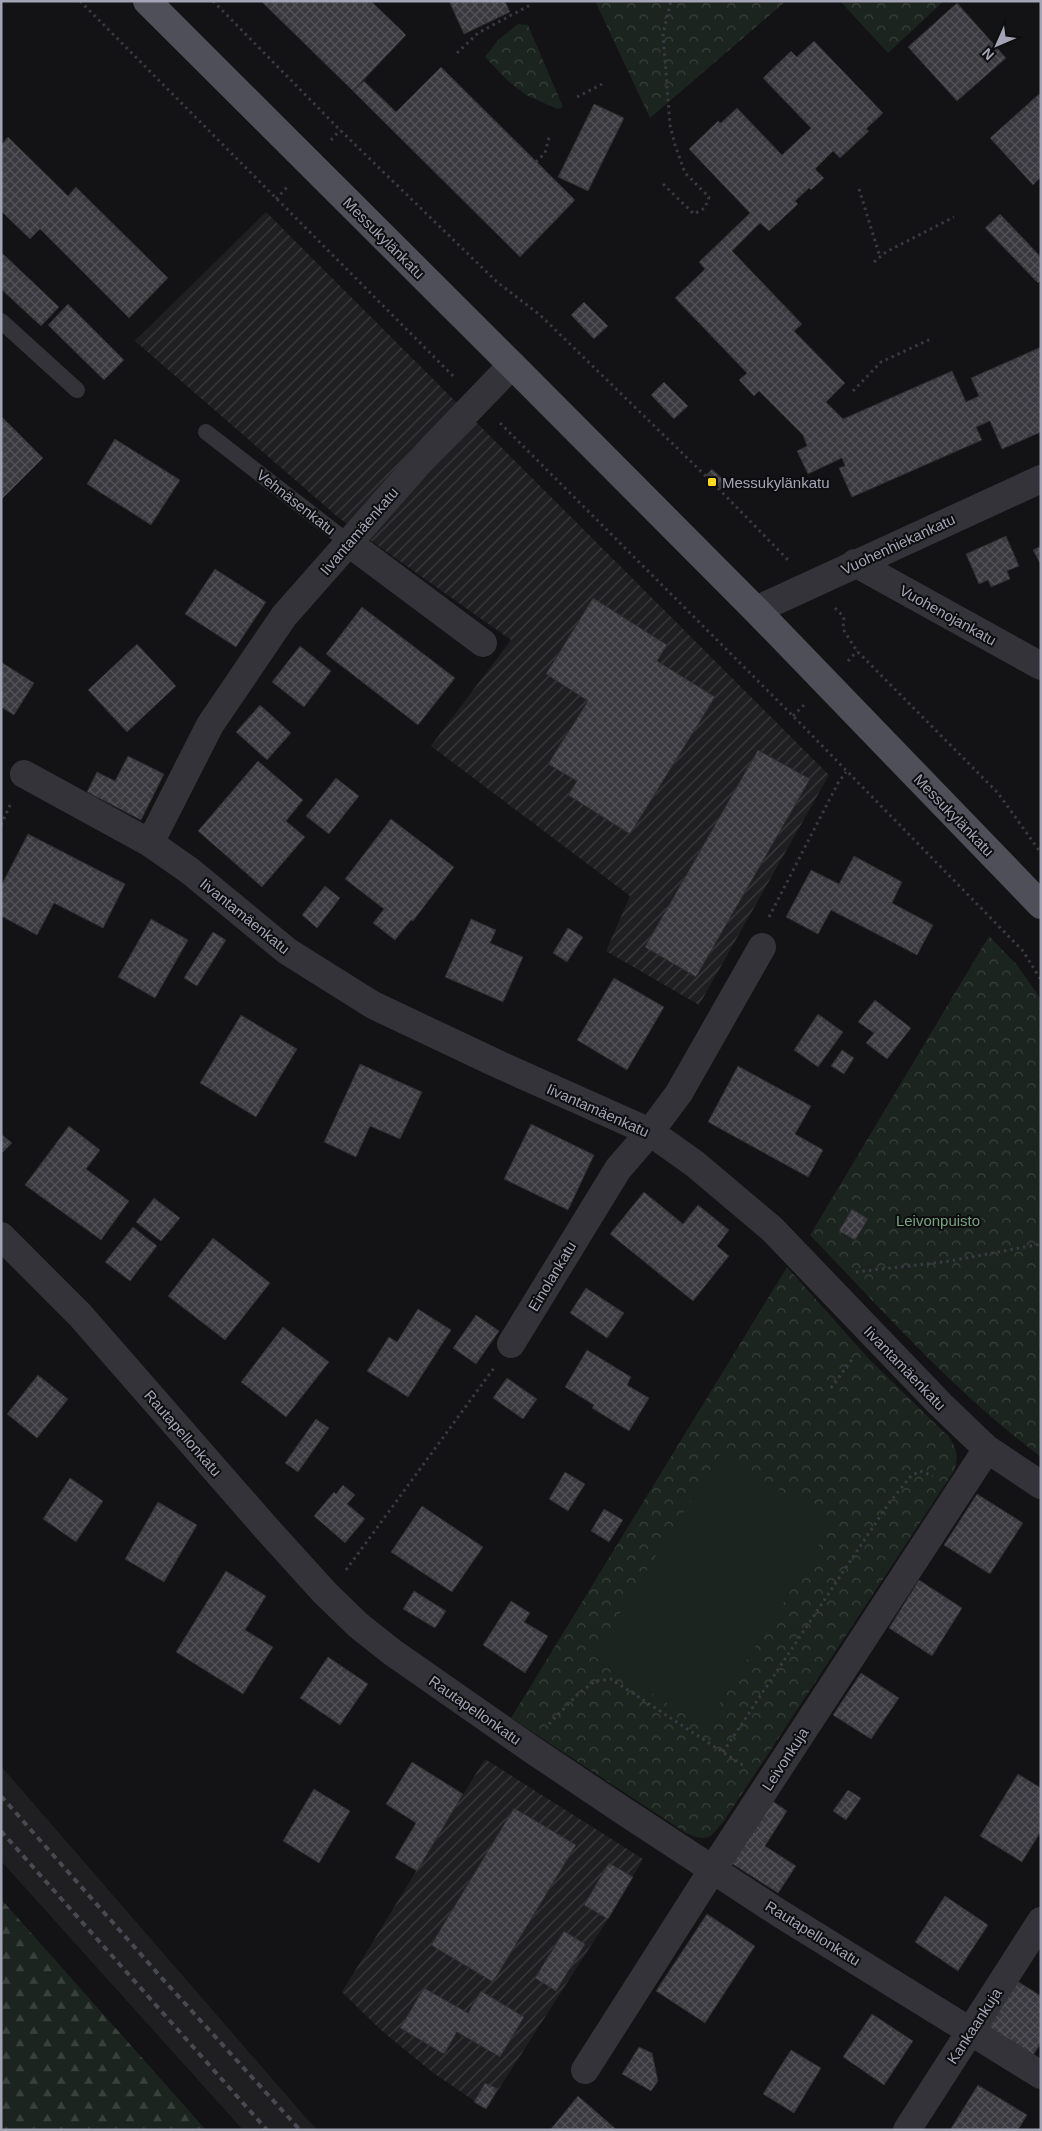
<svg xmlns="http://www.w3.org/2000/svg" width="1042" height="2131" font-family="Helvetica,sans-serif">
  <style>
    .built { fill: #1f1e21 }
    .industrial { fill: url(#industrial-furrows) }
    .forest { fill: url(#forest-firs) }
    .park { fill: url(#park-crowns) }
    .pitch { fill: #1c241f }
    .building { fill: url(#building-cross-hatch); stroke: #2d2c30 }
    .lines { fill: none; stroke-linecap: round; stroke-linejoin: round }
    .path { stroke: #393a41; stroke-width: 3; stroke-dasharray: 2.5 4; stroke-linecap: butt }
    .lane { stroke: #333339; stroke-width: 16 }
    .street { stroke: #333339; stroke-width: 28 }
    .primary { stroke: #4f4f59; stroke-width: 28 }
    .rail { stroke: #484951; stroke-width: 4; stroke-dasharray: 6 5; stroke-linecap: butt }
    .poi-dot { fill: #fdda21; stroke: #0e0d0f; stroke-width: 2 }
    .labels { text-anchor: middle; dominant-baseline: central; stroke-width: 4; stroke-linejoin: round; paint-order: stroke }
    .street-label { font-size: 15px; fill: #a3a5b6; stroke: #0e0d0f }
    .poi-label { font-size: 15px; fill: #a3a5b6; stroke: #0e0d0f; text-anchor: start }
    .park-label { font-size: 15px; fill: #79a282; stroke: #0e0d0f }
  </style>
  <defs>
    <pattern id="industrial-furrows" width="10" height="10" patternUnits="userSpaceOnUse" patternTransform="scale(1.25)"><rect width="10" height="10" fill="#1f1e21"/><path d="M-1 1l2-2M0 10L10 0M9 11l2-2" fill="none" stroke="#3c3c3f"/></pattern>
    <pattern id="forest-firs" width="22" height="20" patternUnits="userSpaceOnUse" patternTransform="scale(1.25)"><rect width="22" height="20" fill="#1c241f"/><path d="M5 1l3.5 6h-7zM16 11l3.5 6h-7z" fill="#3a413d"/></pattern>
    <pattern id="park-crowns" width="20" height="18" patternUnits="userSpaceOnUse" patternTransform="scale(1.25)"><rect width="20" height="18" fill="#1c241f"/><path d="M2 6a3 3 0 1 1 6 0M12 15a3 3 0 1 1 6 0" fill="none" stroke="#3a413d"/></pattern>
    <pattern id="building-cross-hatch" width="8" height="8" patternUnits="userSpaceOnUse" patternTransform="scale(1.25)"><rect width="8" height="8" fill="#3a393f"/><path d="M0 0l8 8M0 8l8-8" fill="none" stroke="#535358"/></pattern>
  </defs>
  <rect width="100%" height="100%" fill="#131214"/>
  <polygon class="built" points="1,1766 307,2119 318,2130 243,2130 1,1861"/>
  <g class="industrial">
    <polygon points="266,212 829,775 699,1005 606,951 630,896 431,746 511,640 339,518 135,341"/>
    <polygon points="485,1759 643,1859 608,1919 486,2109 432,2072 382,2031 342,1992"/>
  </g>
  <polygon class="forest" points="1,1899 206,2130 1,2130"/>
  <g class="park">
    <polygon points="595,1 786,1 650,118"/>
    <polygon points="840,1 944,1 888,53"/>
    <polygon points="518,24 528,25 563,107 557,109 526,95 509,82 485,57 498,40"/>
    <path d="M989 936 1017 965 1041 999V1457C955 1393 884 1312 810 1235Z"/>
    <path d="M787 1267 870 1360 949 1437C957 1449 959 1457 954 1471L724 1821C710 1838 708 1843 686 1833L511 1718Z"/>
  </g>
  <polygon class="pitch" points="721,1453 833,1523 705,1727 593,1656"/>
  <g class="building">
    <polygon points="261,1 371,1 406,35 353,91"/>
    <polygon points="449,1 505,1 510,12 464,34"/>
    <polygon points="957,3 1006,58 957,101 908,47"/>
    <polygon points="814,41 883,113 866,129 869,131 840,158 833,151 815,169 824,178 811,190 809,188 795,201 798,204 769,231 760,223 732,251 802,324 794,331 845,383 826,402 843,419 952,371 966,402 979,396 971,378 1041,347 1041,432 1002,449 990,421 976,427 982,440 852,497 839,468 845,466 842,458 808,474 797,451 807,446 803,435 759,391 754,396 739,380 747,373 675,298 705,269 699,262 750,213 689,149 718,121 721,123 737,108 782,155 811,128 763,78 791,51 797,57"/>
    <polygon points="441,67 575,200 520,257 353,91 364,81 396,112"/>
    <polygon points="1039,94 1041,96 1041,177 1033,185 990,138"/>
    <polygon points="594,104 624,118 588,191 558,177"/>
    <polygon points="8,137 68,196 76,187 168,278 129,318 40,229 30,239 1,211 1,145"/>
    <polygon points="1000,214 1041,257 1041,280 1038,283 985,228"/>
    <polygon points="1,252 59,307 41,326 1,289"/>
    <polygon points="584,302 608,326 594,339 571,315"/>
    <polygon points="68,304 124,360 104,380 48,325"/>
    <polygon points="664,382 688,406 674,419 651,395"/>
    <polygon points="1,416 43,458 1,500"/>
    <polygon points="115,439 180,480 151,525 87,484"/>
    <polygon points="712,469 727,483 721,489 706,475"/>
    <polygon points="1006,536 1019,566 1007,571 1010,579 991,587 988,580 979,584 966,554"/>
    <polygon points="1041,546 1041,565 1033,550"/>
    <polygon points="215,569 266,602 236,647 185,614"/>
    <polygon points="593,598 667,645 657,661 715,697 630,834 568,795 577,781 548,764 588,701 546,674"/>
    <polygon points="362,607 455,678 418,725 326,654"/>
    <polygon points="137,644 176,686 127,732 88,690"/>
    <polygon points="300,646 331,671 304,707 272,682"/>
    <polygon points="1,662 34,683 14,715 1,707"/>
    <polygon points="260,705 291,733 267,760 236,732"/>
    <polygon points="758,750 810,779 696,977 645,947"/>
    <polygon points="128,756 164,774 141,820 87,792 97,772 115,781"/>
    <polygon points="258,761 303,800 286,821 305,837 262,887 198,831"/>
    <polygon points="336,778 359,796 329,834 306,816"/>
    <polygon points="391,819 454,867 413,921 411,920 395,940 373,923 384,909 345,879"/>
    <polygon points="28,834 125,884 103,928 54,903 37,935 1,916 1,886"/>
    <polygon points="854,856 902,882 892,903 933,925 917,955 831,910 818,934 786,917 811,870 839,884"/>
    <polygon points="325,886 340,898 317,928 302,915"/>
    <polygon points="151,919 188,940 155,998 118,977"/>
    <polygon points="471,919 496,930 490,943 523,957 503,1002 445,977"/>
    <polygon points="568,928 583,937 567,962 553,953"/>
    <polygon points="213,932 226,940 197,986 184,978"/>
    <polygon points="614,978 664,1007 627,1070 577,1040"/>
    <polygon points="875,1000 911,1028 887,1059 866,1043 874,1033 858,1022"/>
    <polygon points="818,1014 843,1032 818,1067 794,1050"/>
    <polygon points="241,1015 297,1049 256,1117 200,1083"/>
    <polygon points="842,1050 854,1058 844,1074 831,1066"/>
    <polygon points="360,1064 422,1092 400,1139 370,1126 356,1157 324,1142"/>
    <polygon points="738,1066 811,1106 795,1134 823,1150 808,1177 708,1122"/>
    <polygon points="531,1124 594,1155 568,1210 504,1179"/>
    <polygon points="69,1126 100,1150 86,1169 129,1201 101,1240 25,1185"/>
    <polygon points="1,1134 12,1143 1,1154"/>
    <polygon points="644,1192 683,1224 698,1205 729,1230 717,1246 729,1256 693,1301 610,1234"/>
    <polygon points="154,1198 180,1218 161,1241 136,1222"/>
    <polygon points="852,1209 868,1219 855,1240 839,1231"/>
    <polygon points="133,1227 157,1246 130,1281 105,1262"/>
    <polygon points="213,1238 270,1283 225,1340 168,1296"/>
    <polygon points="586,1288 624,1313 607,1338 570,1313"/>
    <polygon points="418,1309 451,1330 408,1397 367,1371 389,1337 397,1342"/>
    <polygon points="476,1315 499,1331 476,1364 453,1348"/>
    <polygon points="283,1327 329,1362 286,1417 241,1382"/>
    <polygon points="587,1350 631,1377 627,1385 649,1398 629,1431 592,1408 594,1405 565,1387"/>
    <polygon points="38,1375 68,1399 37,1438 7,1414"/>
    <polygon points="507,1378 537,1399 523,1419 493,1398"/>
    <polygon points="316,1419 329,1428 298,1472 285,1463"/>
    <polygon points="565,1472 585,1484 568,1511 549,1499"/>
    <polygon points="70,1478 103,1501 76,1542 43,1519"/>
    <polygon points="343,1485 355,1495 347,1504 365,1519 345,1543 314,1516 334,1492 336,1494"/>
    <polygon points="977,1494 1023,1523 990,1574 944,1545"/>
    <polygon points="158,1502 197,1525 164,1582 125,1559"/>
    <polygon points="422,1506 483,1547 452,1592 391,1552"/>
    <polygon points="604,1509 623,1520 609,1542 591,1531"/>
    <polygon points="226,1571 266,1596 245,1630 273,1647 243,1694 176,1652"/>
    <polygon points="919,1580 962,1608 932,1656 889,1628"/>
    <polygon points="414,1591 446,1611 435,1628 403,1609"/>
    <polygon points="511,1601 530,1613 524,1622 548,1636 525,1673 483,1645"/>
    <polygon points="328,1657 368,1684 340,1725 300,1698"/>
    <polygon points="861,1673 899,1698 871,1739 833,1715"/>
    <polygon points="412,1762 463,1794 417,1871 395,1858 416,1823 386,1804"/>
    <polygon points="1018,1774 1041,1788 1041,1831 1022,1862 980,1836"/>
    <polygon points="314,1789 350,1811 319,1863 283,1841"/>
    <polygon points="848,1790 861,1798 846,1820 833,1811"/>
    <polygon points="771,1800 787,1811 765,1846 796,1866 778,1893 731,1863"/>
    <polygon points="514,1808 576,1845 493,1982 431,1945"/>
    <polygon points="609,1863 633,1877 608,1919 584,1905"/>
    <polygon points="945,1896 988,1925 958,1971 915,1942"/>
    <polygon points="707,1914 755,1946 705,2023 656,1991"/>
    <polygon points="564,1931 585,1944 556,1991 535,1978"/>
    <polygon points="1017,1981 1041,1996 1041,2043 1033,2055 988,2027"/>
    <polygon points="424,1988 468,2013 481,1991 524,2017 500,2057 457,2032 444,2054 400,2028"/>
    <polygon points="872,2014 913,2041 884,2085 843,2057"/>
    <polygon points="639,2047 652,2053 658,2081 651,2091 622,2074"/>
    <polygon points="791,2050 821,2068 794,2113 763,2094"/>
    <polygon points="485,2083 498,2089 486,2109 474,2102"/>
    <polygon points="978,2085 1027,2115 1018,2130 950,2130"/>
    <polygon points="578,2096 617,2130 550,2130"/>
  </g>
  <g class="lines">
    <g class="path">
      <polyline points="80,1 455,378"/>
      <polyline points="213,1 340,130 497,282 540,315 712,482 789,561"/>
      <polyline points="457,53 478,33 532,4"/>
      <polyline points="577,97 602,84"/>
      <polyline points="331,140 340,130"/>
      <polyline points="536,162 545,153 549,137"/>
      <polyline points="663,184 694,214 705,208 709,197 685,173 675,145 670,125 663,34 671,1"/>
      <polyline points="859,189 880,257"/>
      <polyline points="276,199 289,185"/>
      <polyline points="874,262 886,252 954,217"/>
      <polyline points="853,391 881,362 933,338"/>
      <polyline points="500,423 793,716 1023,951 1041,980"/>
      <polyline points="835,608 844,617 843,629 857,651 998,793 1041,853"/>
      <polyline points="848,661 857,651"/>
      <polyline points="793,716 805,704"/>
      <polyline points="1,825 11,803"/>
      <polyline points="769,917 838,783 846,772"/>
      <polyline points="856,1272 950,1261 1041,1244"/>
      <polyline points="831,1388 853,1358"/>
      <polyline points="346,1570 494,1368"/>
      <polyline points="549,1724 577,1695 595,1681 611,1679 744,1766"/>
      <polyline points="723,1752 889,1503 911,1476 920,1471 933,1476"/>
    </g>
    <g class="lane">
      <polyline points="1,321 77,390"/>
      <polyline points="206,432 349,543"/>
    </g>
    <g class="street">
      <polyline points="349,543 483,643"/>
      <polyline points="855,563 1041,666"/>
      <polyline points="756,610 1041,479"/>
      <polyline points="24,774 150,843 190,871 287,951 373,1005 500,1065 650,1132 695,1164 772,1229 940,1404 987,1449 1041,1485"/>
      <polyline points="150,843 210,725 284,616 433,447 512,365"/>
      <polyline points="1,1236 80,1315 267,1529 325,1593 358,1625 392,1652 531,1749 625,1812 779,1913 1041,2075"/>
      <polyline points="511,1344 618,1169 650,1132 679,1093 762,947"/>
      <polyline points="585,2070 713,1869 987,1449"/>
      <polyline points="907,2130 1041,1921"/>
    </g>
    <polyline class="primary" points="147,1 512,365 756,610 1041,905"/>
    <g class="rail">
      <polyline points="1,1796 160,1976 300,2130"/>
      <polyline points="1,1831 267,2130"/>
    </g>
  </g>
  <rect class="poi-dot" x="707" y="477" width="10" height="10" rx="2.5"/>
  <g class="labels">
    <g class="street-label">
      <text transform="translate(384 238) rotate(45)">Messukylänkatu</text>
      <text transform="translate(296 502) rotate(38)">Vehnäsenkatu</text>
      <text transform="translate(359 531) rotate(-49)">Iivantamäenkatu</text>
      <text transform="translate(898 544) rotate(-25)">Vuohenhiekankatu</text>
      <text transform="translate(948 615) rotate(29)">Vuohenojankatu</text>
      <text transform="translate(954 815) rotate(46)">Messukylänkatu</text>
      <text transform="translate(245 916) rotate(39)">Iivantamäenkatu</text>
      <text transform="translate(598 1110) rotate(24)">Iivantamäenkatu</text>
      <text transform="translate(552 1276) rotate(-59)">Einolankatu</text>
      <text transform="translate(905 1368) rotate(46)">Iivantamäenkatu</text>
      <text transform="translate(183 1433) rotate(49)">Rautapellonkatu</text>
      <text transform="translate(475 1710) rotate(35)">Rautapellonkatu</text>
      <text transform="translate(785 1759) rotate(-57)">Leivonkuja</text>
      <text transform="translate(813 1933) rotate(32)">Rautapellonkatu</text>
      <text transform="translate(974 2026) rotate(-57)">Kankaankuja</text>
    </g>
    <g class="poi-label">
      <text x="722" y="482">Messukylänkatu</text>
    </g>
    <g class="park-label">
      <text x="938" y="1220">Leivonpuisto</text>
    </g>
  </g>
  <rect width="1042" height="2131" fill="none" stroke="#a3a5b6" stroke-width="5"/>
  <g transform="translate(997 45) rotate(225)" stroke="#0e0d0f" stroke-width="4" paint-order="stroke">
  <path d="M0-4L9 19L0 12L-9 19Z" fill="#a3a5b6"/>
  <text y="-8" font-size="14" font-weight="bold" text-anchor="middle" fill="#a3a5b6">N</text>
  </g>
</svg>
